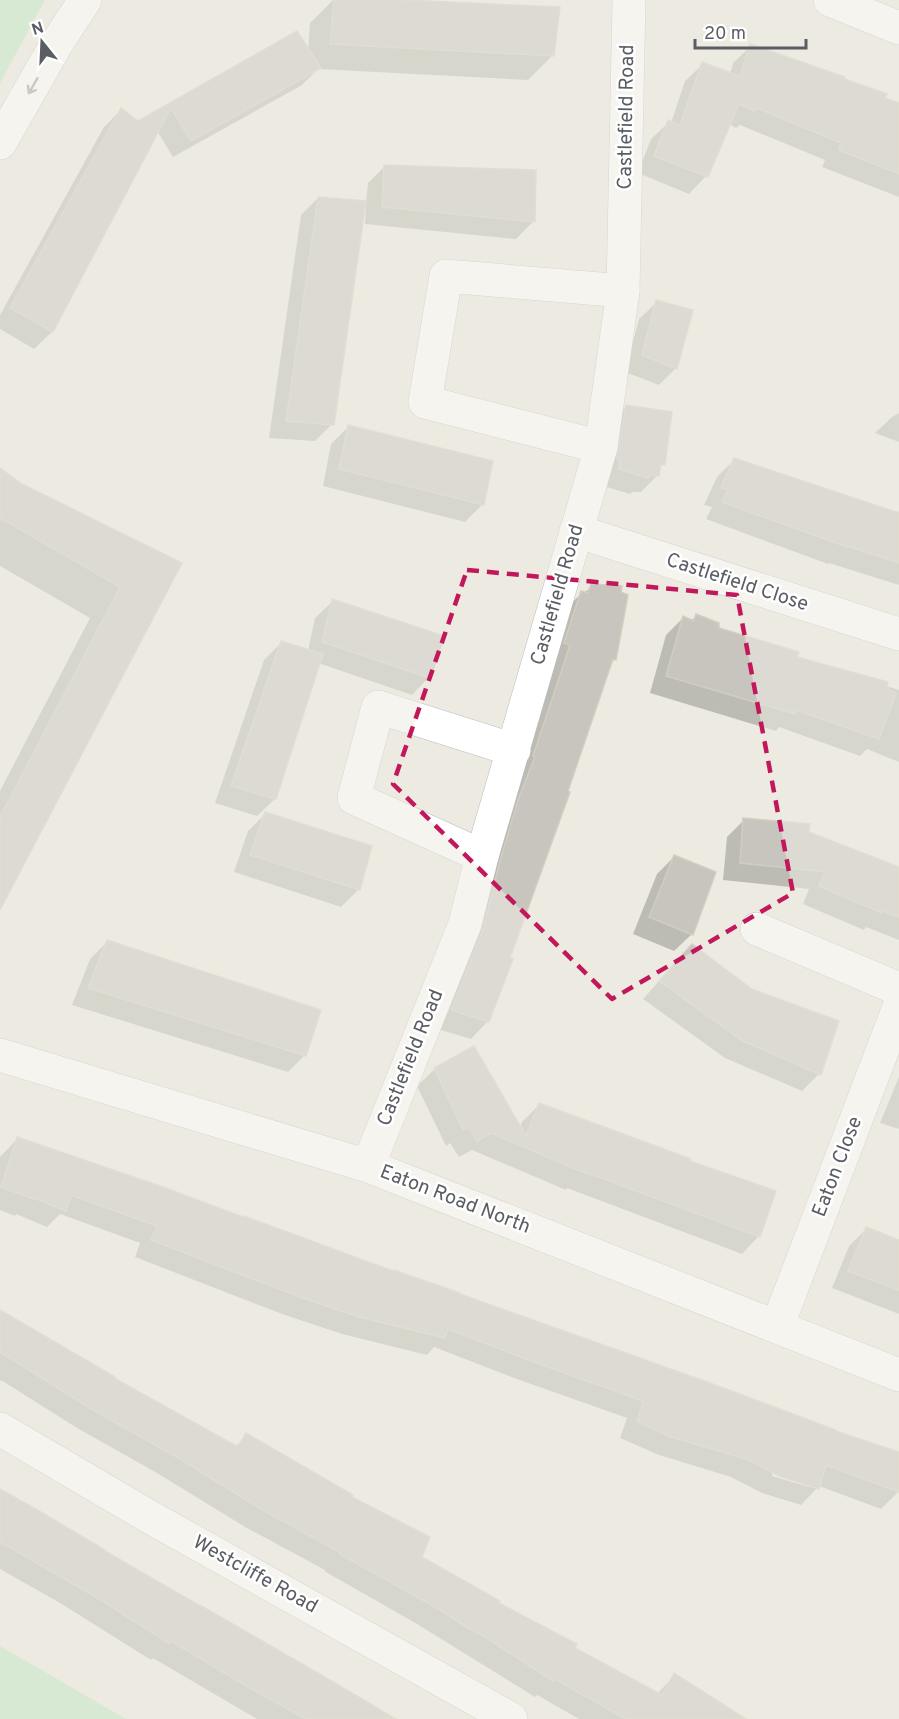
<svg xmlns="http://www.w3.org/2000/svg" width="899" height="1719" font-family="Overpass,sans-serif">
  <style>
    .green { fill: #bce6be }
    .shadow { fill: #0003; fill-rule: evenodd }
    .building { fill: #c8c5be; stroke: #d2cdbf; stroke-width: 1.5 }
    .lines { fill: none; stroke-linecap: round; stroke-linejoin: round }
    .street-casing { stroke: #b9bbc1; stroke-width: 34 }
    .secondary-casing { stroke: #b7bac0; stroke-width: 34 }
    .street { stroke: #fff; stroke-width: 33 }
    .secondary { stroke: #fff; stroke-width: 33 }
    .oneway { stroke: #9c9ea1 }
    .marked { fill: none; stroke: #c2185b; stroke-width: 4.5; stroke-dasharray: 12 8; stroke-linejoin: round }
    .labels { text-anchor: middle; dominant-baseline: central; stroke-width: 5; stroke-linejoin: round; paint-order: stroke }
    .street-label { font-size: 20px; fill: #5a5d63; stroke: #fff }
  </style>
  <rect width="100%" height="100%" fill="#edebe1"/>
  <g class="green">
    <polygon points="0,0 45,0 0,83"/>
    <polygon points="0,1646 126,1719 0,1719"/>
  </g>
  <g class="shadow">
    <polygon points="333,0 374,0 553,55 528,80 318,69 302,85 173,157 157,131 52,332 34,349 0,329 0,315 104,127 121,110 137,123 296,33 308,51 310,23"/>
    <polygon points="751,46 899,104 899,197 822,167 825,160 740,125 736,128 729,124 706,176 689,194 638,173 651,139 669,122 671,123 685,81 703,64 730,74 733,63"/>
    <polygon points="385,166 533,222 516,239 365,224 366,208 364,207 332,424 315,441 269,438 301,215 318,198 366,202 368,183"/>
    <polygon points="657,302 676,368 659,385 625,372 639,319"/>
    <polygon points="626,406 663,464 659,469 658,475 641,492 632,492 630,494 603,486 609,424"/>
    <polygon points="899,413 899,442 875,433 892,417"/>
    <polygon points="348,427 483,504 465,522 323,486 331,444"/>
    <polygon points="734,460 885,510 886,508 899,512 899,585 829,563 828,564 706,519 712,507 704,505 717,477"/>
    <polygon points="0,470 21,486 180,564 0,906 0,791 90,618 0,566"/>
    <polygon points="592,586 615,659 609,665 508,959 488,1021 471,1039 434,1028 564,610 582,593 584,593"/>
    <polygon points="333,601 429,677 412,695 318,663 275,799 257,816 215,803 264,660 281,643 308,651 315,618"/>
    <polygon points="697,615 718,629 795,658 899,690 899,762 867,749 860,756 779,727 776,731 650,693 666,635 683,618 691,621"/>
    <polygon points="265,814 370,847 358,890 341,907 234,872 248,831"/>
    <polygon points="744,820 808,833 899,868 899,940 866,927 864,930 803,904 809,889 723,880 727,837"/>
    <polygon points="674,857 692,934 674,951 633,934 657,874"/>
    <polygon points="107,942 305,1055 288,1072 72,1005 90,959"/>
    <polygon points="675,963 751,990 819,1074 802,1091 725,1058 643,999"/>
    <polygon points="435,1069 520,1128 522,1122 539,1105 688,1162 759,1236 742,1254 567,1188 566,1190 472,1150 459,1157 450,1143 446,1146 417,1086"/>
    <polygon points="899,1077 899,1129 880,1123"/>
    <path d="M18 1138 899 1454 898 1492 881 1509 819 1486 801 1505 762 1493 731 1477 659 1455 620 1438 627 1418 514 1378 434 1347 427 1355 342 1334 282 1314 135 1257 140 1243 60 1214 47 1227 16 1214 15 1216 0 1210V1157ZM773 1473 809 1484V1487L772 1476Z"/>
    <polygon points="866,1229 899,1242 899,1314 832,1288 849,1246"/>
    <polygon points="0,1312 112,1379 235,1447 247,1435 350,1498 420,1557 573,1649 657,1694 675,1675 743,1719 579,1719 537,1695 535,1697 417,1624 324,1571 325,1570 245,1527 157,1473 77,1428 1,1380 0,1382"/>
    <polygon points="0,1490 393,1719 257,1719 153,1658 151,1660 60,1603 0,1569"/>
  </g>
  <g class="building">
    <polygon points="334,0 405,0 560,7 554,56 330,44"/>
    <polygon points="297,31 321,68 191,141 171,108 53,332 10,308 121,108 138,121"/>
    <polygon points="750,44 845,77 845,79 887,94 885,98 899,103 899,174 839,150 841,143 757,108 755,111 739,104 708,177 654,156 668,120 680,125 702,62 740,76"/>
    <polygon points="384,165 536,170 535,222 382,207"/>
    <polygon points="318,197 366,201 334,425 286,421"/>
    <polygon points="656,300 693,310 677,369 642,355"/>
    <polygon points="626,405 672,412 665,465 661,464 659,476 649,475 648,478 619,469 620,459 617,458"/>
    <polygon points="348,425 493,461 484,505 339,469"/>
    <polygon points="734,458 899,513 899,563 847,546 847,547 722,502 728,490 721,488"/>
    <polygon points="0,468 22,484 182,563 0,910 0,817 120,587 0,518"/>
    <polygon points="591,584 622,586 621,592 628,595 616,660 613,659 568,791 570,792 510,958 513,959 489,1022 451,1010 483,929 500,861 519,797 535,757 533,756 570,645 564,643 581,591 588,593"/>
    <polygon points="332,599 444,636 430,678 322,642"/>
    <polygon points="696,614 719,623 719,628 799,652 797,657 888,682 886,688 896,693 879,739 796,710 795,714 666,676 683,616 694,621"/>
    <polygon points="281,641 323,654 276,799 231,786"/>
    <polygon points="265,812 372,846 360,890 250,855"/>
    <polygon points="743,818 810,824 809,832 899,867 899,917 883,911 882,913 819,886 825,872 740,863"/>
    <polygon points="674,855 716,872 693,935 649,917"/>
    <polygon points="107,940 321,1010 306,1056 88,988"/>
    <polygon points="692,944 752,989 839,1021 821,1075 743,1041 659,981"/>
    <polygon points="474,1046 526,1136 539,1103 691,1159 690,1161 776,1191 760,1237 585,1172 585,1173 491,1133 477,1141 468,1127 463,1130 434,1068"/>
    <polygon points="17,1137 163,1187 243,1217 244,1216 393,1271 394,1270 460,1293 460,1294 710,1383 836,1430 836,1431 899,1452 899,1492 826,1465 819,1489 779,1476 749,1460 668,1436 637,1421 643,1401 531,1361 448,1329 445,1338 359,1317 300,1297 151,1240 157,1226 71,1195 66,1211 34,1198 33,1199 1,1187"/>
    <polygon points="866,1227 899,1240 899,1290 848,1271"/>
    <polygon points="0,1310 115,1377 114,1378 238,1447 246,1433 353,1495 352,1497 430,1537 422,1557 500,1601 499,1603 577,1644 575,1648 662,1695 674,1673 746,1719 626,1719 555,1679 553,1681 479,1633 478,1634 435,1607 340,1554 341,1553 261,1509 175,1456 95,1411 0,1352"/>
    <polygon points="0,1489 46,1515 105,1550 105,1551 200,1606 200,1605 335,1683 396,1719 306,1719 246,1686 171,1641 170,1644 101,1600 0,1542"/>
  </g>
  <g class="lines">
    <defs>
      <g id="street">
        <polyline points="601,447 425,402 446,276 623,291"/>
        <polyline points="576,531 899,634"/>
        <polyline points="482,856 354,798 378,707 514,750"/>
        <polyline points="757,929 899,989"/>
        <polyline points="0,1055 368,1166 899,1375"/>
        <polyline points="368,1166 465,924 482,856 601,447 623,291 629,0"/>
        <polyline points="777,1327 899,1007"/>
        <polyline points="0,1429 148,1516 511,1719"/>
      </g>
      <g id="secondary">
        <polyline points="830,0 899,28"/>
        <polyline points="0,143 57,43 85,0"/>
      </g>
    </defs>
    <use href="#street" class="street-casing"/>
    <use href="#secondary" class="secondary-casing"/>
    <use href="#street" class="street"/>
    <use href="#secondary" class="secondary"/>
  </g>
  <defs><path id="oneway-shaft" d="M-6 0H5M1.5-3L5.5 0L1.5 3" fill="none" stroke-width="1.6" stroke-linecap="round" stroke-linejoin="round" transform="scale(1.5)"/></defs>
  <use class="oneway" href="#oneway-shaft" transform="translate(33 86) rotate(120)"/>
  <path d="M0 0H899V1719H0ZM467 570 737 595 793 893 612 999 393 784Z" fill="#edebe1" fill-opacity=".55" fill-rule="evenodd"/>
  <path class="marked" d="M467 570 737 595 793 893 612 999 393 784Z"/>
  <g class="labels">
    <g class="street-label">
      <text transform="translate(627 117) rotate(-89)">Castlefield Road</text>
      <text transform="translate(737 583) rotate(18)">Castlefield Close</text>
      <text transform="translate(558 595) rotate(-74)">Castlefield Road</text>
      <text transform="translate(411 1058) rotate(-68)">Castlefield Road</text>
      <text transform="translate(838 1167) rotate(-69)">Eaton Close</text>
      <text transform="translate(455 1200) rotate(21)">Eaton Road North</text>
      <text transform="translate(255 1575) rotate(29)">Westcliffe Road</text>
    </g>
  </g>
  <g transform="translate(42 42) rotate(342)" stroke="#ffffff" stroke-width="4.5" paint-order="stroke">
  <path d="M0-4.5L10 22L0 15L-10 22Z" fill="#5a5d63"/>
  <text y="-9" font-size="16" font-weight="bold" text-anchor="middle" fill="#5a5d63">N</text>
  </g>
  <path d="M695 39v9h111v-9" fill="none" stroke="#5a5d63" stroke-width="3"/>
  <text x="704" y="39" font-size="18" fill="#5a5d63" stroke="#ffffff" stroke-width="4.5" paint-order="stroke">20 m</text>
</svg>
